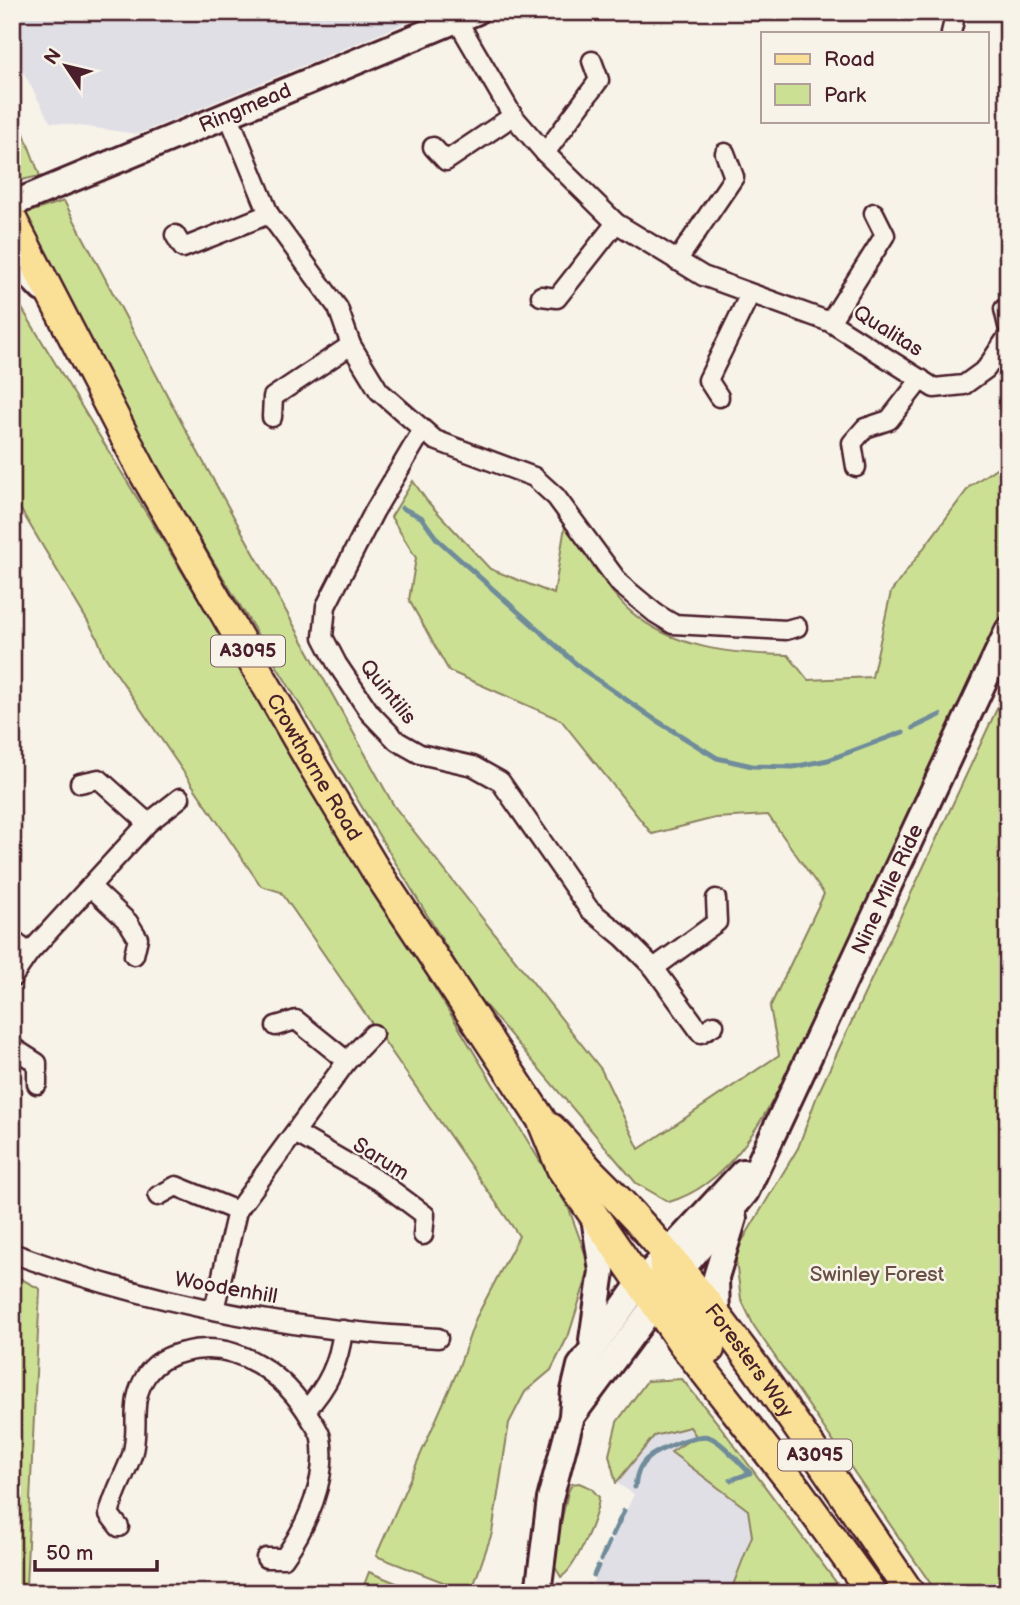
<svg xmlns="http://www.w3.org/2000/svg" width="1020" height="1605" font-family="'Balsamiq Sans',sans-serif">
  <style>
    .built { fill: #e1dfe6 }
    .green { fill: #cce094; stroke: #8b8060; stroke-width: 2 }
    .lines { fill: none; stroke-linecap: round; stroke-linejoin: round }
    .stream { stroke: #6f8c9b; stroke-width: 5 }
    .street-casing { stroke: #4a1f2b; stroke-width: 23 }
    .secondary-casing { stroke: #4a1f2b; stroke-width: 30 }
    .primary-casing { stroke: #4a1f2b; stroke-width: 33 }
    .street { stroke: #f7f3e8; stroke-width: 18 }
    .secondary { stroke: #f7f3e8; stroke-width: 24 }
    .primary { stroke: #fadf96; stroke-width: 28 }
    .labels { text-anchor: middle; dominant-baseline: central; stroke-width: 5; stroke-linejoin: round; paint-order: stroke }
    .shield { fill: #f7f3e8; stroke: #7e5f64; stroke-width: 2 }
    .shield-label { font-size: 19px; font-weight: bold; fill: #4a1f2b }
    .street-label { font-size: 21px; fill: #4a1f2b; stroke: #f7f3e8 }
    .park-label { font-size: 21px; fill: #6a4f45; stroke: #f7f3e8 }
  </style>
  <rect width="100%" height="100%" fill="#f7f3e8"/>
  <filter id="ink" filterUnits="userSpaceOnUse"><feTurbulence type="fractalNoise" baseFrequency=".0143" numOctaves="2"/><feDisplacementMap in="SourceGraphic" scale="14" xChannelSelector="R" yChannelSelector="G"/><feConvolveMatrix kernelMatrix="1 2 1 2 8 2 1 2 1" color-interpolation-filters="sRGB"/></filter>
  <g filter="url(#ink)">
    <g class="built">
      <polygon points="12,12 432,12 138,134 50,122 12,51"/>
      <polygon points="690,1427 696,1435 671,1453 748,1510 752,1536 730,1593 588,1593 634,1494 616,1483 654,1436"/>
    </g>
    <g class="green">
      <polygon points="12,102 40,176 12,182"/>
      <path d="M64 201 184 427 394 806 601 1069 639 1149 779 1055 770 1007 824 894 768 815 715 818 652 834 561 720 449 671 409 600 416 558 391 517 413 481 427 501 490 569 554 594 565 526C583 550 609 593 630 611 674 649 732 654 788 655L808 680 872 677 891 592 970 486 1008 460V601L789 1070C762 1121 729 1185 669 1202L636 1183 473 991 79 339 17 216Z"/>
      <polygon points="12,292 569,1209 590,1267 569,1334 551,1370 525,1392 509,1423 492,1533 471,1593 376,1556 457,1372 476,1318 519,1236 281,892 261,886 104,655 97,637 12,495"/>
      <polygon points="1008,685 1008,1593 937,1593 754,1326 741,1299 735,1253 798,1148 817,1096"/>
      <polygon points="12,1274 40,1289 26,1586 42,1593 12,1593"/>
      <polygon points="682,1379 720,1426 844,1593 730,1593 752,1536 748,1510 671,1452 696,1436 690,1427 654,1436 616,1483 609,1455 617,1422 647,1381"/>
      <path d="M579 1483 591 1488 599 1497C598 1514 576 1569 561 1577L552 1562 568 1492 572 1484Z"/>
      <polygon points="369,1572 421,1593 361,1593"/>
    </g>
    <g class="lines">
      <g class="stream">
        <polyline points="402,508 421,517 437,539 582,669 654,719 717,758 752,766 793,767 828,760 903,732"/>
        <polyline points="1005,683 1008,681"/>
        <polyline points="913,728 940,715"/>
        <path d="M635 1487C636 1477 639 1465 648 1458 657 1450 698 1433 709 1437 724 1443 738 1462 750 1473L731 1480"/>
        <polyline points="612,1536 624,1511"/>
        <polyline points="601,1560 609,1542"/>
        <polyline points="594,1575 598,1566"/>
        <polyline points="585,1593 589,1586"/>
      </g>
      <defs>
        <g id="street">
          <polyline points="457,20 513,116 545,153 616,223 703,276 830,322 934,388 964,385 986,369 1008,336"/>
          <polyline points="951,33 956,12"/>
          <polyline points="228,114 269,214 338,308 351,345 379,391 435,440 534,477 556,497 620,584 655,613 673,624 786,630 797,627"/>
          <polyline points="433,147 446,161 513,116"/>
          <polyline points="545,153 599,80 592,61"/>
          <polyline points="175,235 183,248 269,214"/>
          <polyline points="677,261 734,177 725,153"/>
          <polyline points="541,296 557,298 616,223"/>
          <polyline points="1004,309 1008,326"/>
          <polyline points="830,322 885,235 874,213"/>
          <polyline points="719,397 708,380 750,294"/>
          <polyline points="272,417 273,397 351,345"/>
          <polyline points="422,431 374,512 326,606 323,637 337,664 370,713 397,741 420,754 473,766 500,781 589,909 623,937 654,968 701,1033 714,1025"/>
          <polyline points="856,467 852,443 865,428 889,420 921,379"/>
          <polyline points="80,783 99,779 148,823"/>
          <polyline points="91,887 128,922 138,938 134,955"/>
          <polyline points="12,940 29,953"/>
          <polyline points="654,968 717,922 716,899"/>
          <polyline points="12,978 29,953 148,823 180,798"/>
          <polyline points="276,1026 296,1020 347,1061"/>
          <polyline points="12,1047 37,1063 37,1084"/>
          <polyline points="295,1133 382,1183 425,1215 423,1235"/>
          <polyline points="158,1196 176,1186 237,1211"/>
          <path d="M12 1253C148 1303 293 1331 438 1338"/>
          <polyline points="214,1310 237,1211 347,1061 373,1034"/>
          <path d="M306 1410C328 1386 339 1363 343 1330"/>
          <path d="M119 1527 109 1514C114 1492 125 1475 132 1455 141 1426 127 1403 148 1373 157 1361 171 1355 184 1352 237 1338 286 1376 311 1419 315 1425 320 1432 321 1438 328 1478 307 1526 284 1558H266"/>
        </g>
        <g id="secondary">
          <path id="s1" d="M12 204 476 12"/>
          <polyline points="12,258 42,289"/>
          <polyline points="717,1319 716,1277 734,1218"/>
          <polyline points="592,1340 602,1271 594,1217"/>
          <path id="s2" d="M572 1416 669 1285 746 1192 1008 630"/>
          <polyline points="538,1593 550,1499 572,1416 574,1391 580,1366 640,1283 743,1172"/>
        </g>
        <g id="primary">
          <path id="s3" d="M12 219 143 472 310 761 375 869 541 1119 561 1168 683 1344 796 1488 872 1593"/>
          <path id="s4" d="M551 1128C567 1143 579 1160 594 1175 717 1296 813 1451 910 1593"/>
          <path d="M664 1259C660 1290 693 1325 710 1349"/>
        </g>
      </defs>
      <use href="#street" class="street-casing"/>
      <use href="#secondary" class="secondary-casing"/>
      <use href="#primary" class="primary-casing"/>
      <use href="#street" class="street"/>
      <use href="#secondary" class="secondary"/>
      <use href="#primary" class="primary"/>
    </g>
  </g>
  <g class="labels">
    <g class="shield">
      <rect x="211" y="635.5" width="74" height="31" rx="5"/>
      <rect x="778" y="1439.5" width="74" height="31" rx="5"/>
    </g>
    <g class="shield-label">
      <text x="248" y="651">A3095</text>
      <text x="815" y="1455">A3095</text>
    </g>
    <g class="street-label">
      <text stroke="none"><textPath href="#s1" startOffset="252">Ringmead</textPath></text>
      <text transform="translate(888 331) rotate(32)">Qualitas</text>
      <text transform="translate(388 692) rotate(51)">Quintilis</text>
      <text stroke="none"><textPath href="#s3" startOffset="626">Crowthorne Road</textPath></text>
      <text stroke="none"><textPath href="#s2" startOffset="618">Nine Mile Ride</textPath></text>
      <text transform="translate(381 1159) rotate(32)">Sarum</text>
      <text transform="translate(226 1288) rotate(10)">Woodenhill</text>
      <text stroke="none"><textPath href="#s4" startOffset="306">Foresters Way</textPath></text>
    </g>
    <g class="park-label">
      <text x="877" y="1274">Swinley Forest</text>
    </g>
  </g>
  <rect width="1020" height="1605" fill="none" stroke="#f7f3e8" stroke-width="42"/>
  <rect x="21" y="21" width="978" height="1563" fill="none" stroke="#4a1f2b" stroke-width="2.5" filter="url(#ink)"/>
  <rect x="761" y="32" width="228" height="91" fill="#f7f3e8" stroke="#b29e9c" stroke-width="2"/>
  <rect x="775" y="54" width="35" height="10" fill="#fadf96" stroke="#b29e9c" stroke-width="2"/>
  <text x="824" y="66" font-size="21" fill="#4a1f2b">Road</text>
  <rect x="775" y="84" width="35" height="21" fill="#cce094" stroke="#b29e9c" stroke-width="2"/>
  <text x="824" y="102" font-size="21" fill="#4a1f2b">Park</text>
  <g transform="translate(66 66) rotate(305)" stroke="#f7f3e8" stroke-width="5" paint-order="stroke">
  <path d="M0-5L12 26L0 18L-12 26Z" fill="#4a1f2b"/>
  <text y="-10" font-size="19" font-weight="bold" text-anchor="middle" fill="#4a1f2b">N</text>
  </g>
  <path d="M35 1560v10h122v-10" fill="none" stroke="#4a1f2b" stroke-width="3.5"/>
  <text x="46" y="1560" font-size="21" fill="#4a1f2b" stroke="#f7f3e8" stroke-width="5" paint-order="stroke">50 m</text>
</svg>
